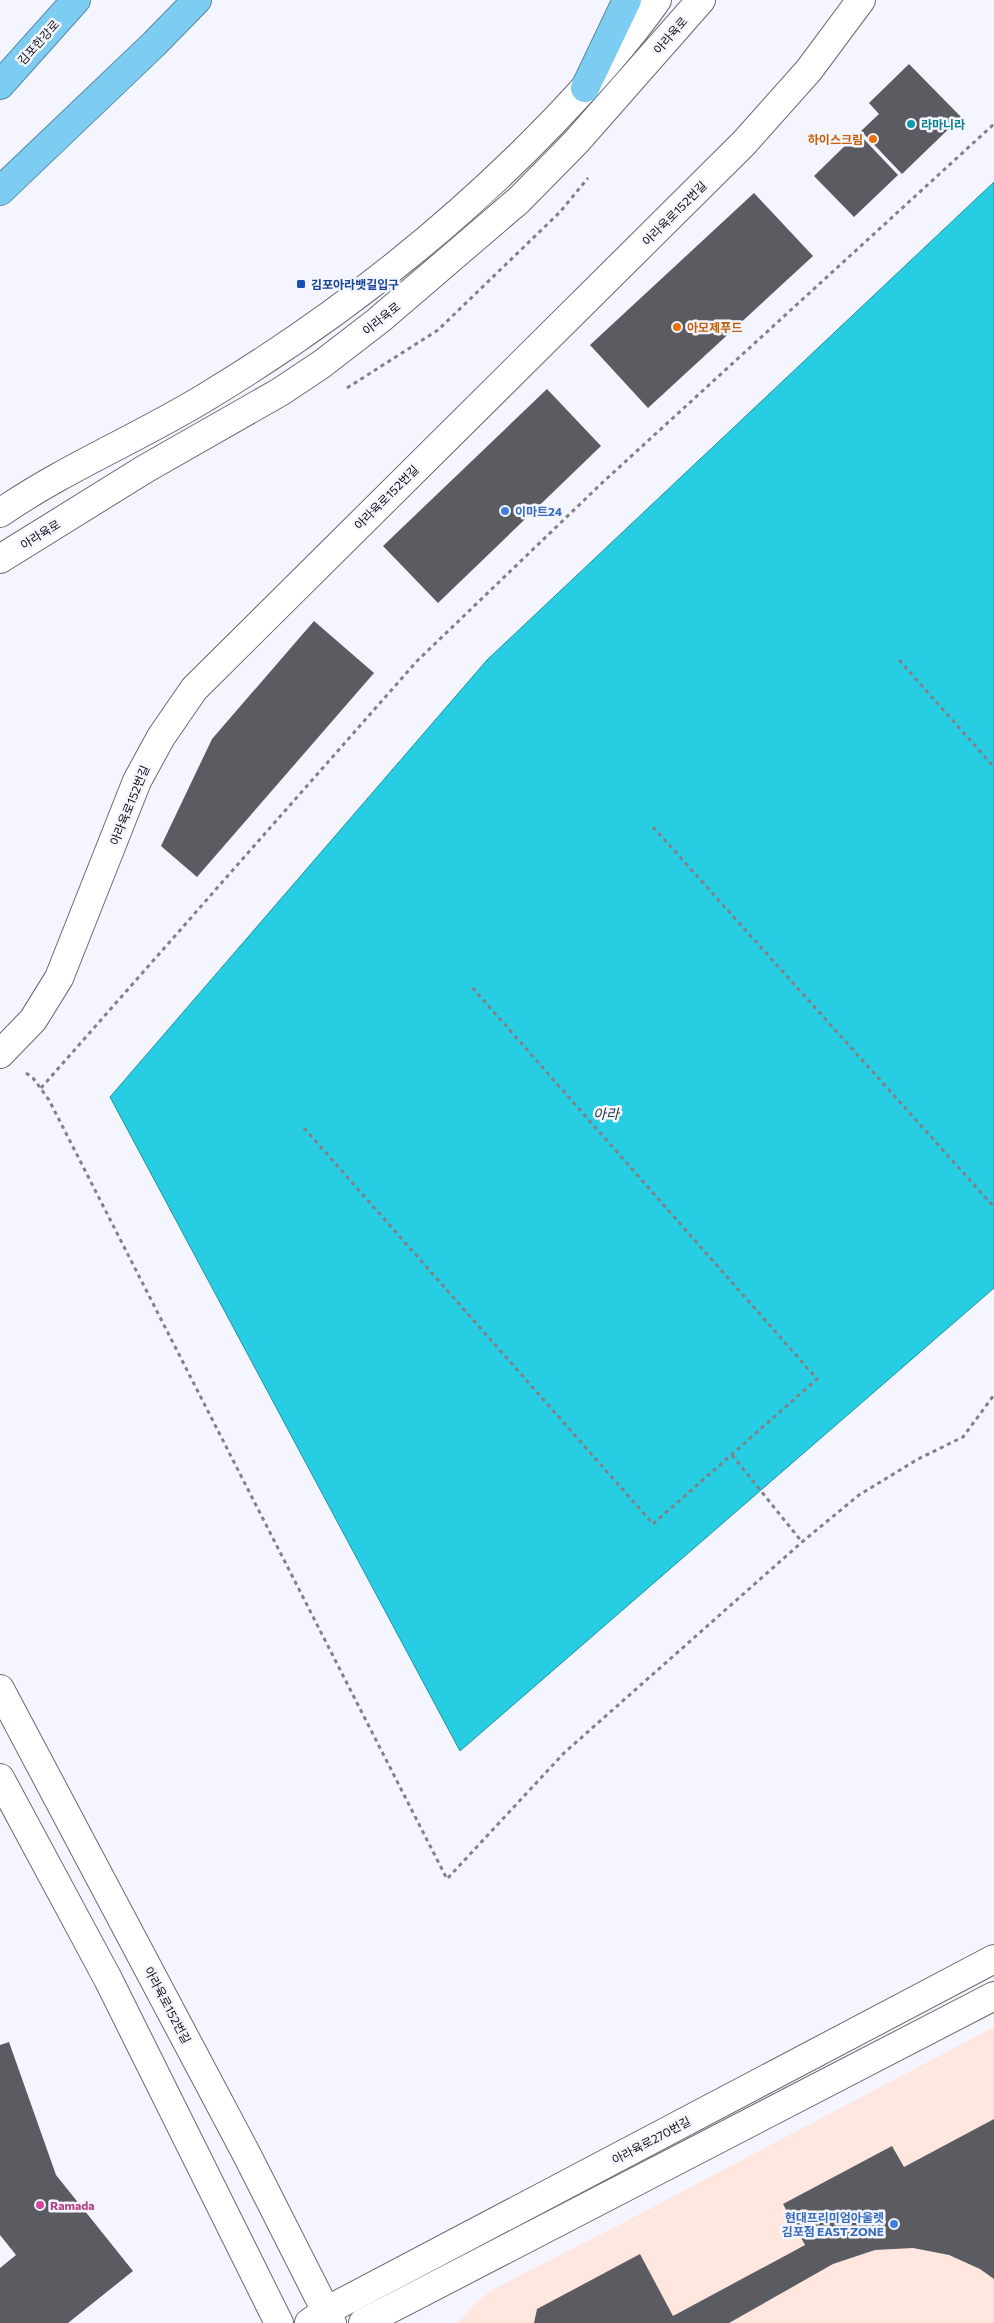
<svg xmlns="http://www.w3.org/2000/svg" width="994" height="2323" font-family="Commissioner,'Noto Sans KR',sans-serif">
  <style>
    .commercial { fill: #ffe6de }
    .water { fill: #27cde3; stroke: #2094a4 }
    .building { fill: #5b5b62 }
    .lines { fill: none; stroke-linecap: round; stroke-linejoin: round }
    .street-casing { stroke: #696a71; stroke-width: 30 }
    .secondary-casing { stroke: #696a71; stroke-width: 30 }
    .highway-casing { stroke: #568aa4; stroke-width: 30 }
    .path { stroke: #818288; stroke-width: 3; stroke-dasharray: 4 4; stroke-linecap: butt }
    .street { stroke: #fff; stroke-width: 28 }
    .secondary { stroke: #fff; stroke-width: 28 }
    .highway { stroke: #7dccf2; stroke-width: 28 }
    .culture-dot { fill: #0f9aa8; stroke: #f4f5fe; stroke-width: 2 }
    .food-dot { fill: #e8710a; stroke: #f4f5fe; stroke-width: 2 }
    .transit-dot { fill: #1a4fb4; stroke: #f4f5fe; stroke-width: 2 }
    .shop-dot { fill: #3f7fe0; stroke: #f4f5fe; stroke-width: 2 }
    .hotel-dot { fill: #d1479c; stroke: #f4f5fe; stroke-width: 2 }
    .labels { text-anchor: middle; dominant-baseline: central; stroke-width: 5; stroke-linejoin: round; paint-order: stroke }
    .street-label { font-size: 12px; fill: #0f1012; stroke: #f4f5fe }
    .culture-label { font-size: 12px; font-weight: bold; fill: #0d838f; stroke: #f4f5fe; text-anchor: start }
    .food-label { font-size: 12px; font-weight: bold; fill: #c56008; stroke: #f4f5fe; text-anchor: end }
    .transit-label { font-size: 12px; font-weight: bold; fill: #164399; stroke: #f4f5fe; text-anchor: start }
    .shop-label { font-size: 12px; font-weight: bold; fill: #366cbe; stroke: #f4f5fe; text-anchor: start }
    .hotel-label { font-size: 12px; font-weight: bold; fill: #b23c85; stroke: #f4f5fe; text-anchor: start }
    .water-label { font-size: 14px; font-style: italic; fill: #253e42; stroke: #f4f5fe }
  </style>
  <rect width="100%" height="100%" fill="#f4f5fe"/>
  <polygon class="commercial" points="994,2027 994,2323 458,2323 474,2304 494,2289 617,2226"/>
  <polygon class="water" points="994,182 994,1288 460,1751 110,1097 487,660"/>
  <g class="building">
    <polygon points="909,64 961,117 902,174 861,131 879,114 869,103"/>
    <polygon points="858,133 898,175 854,217 814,176"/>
    <polygon points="754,193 813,256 648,408 590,345"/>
    <polygon points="547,389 601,446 438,603 383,546"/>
    <polygon points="314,621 374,673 197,877 161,846 212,739"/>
    <polygon points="9,2042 56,2175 133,2271 68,2323 0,2323 0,2268 16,2255 0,2235 0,2045"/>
    <polygon points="994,2119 994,2279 980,2269 949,2255 913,2248 875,2250 833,2264 729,2323 534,2323 537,2309 640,2254 673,2316 805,2245 783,2204 892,2146 904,2167"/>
  </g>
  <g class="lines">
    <defs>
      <g id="street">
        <polyline points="0,1054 33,1020 59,978 137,781 161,737 194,689 744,143 809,70 861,0"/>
        <polyline points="309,2323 326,2311 994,1959"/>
        <polyline points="363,2323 994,1996"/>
      </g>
      <g id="secondary">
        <path d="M0 513C65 468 139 438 206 397 332 321 451 228 553 122 590 83 626 44 657 0"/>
        <polyline points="0,559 145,469 280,392 322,364 379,320 519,200 576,142 701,0"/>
        <polyline points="0,1689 247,2155 332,2323"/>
        <polyline points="0,1778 108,1979 279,2323"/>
      </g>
      <g id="highway">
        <polyline points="0,85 76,0"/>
        <polyline points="585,88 627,0"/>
        <polyline points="0,191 154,44 197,0"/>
      </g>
    </defs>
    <use href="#street" class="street-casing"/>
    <use href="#secondary" class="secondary-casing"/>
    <use href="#highway" class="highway-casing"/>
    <g class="path">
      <polyline points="347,388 438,330 560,212 588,178"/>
      <polyline points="899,660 994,767"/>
      <polyline points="653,827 994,1207"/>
      <polyline points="26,1073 33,1078 49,1100 447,1879 564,1753 802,1542 859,1495 918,1459 963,1437 994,1395"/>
      <polyline points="41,1088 417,661 603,482 994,124"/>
      <polyline points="304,1128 653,1524 817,1379 470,985"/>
      <polyline points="732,1455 802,1542"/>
    </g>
    <use href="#street" class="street"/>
    <use href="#secondary" class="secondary"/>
    <use href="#highway" class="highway"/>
  </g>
  <circle class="culture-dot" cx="911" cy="124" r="5"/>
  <g class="food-dot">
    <circle cx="873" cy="139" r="5"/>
    <circle cx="677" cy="327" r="5"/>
  </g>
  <rect class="transit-dot" x="296" y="279" width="10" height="10" rx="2.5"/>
  <g class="shop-dot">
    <circle cx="505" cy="511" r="5"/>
    <circle cx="894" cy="2224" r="5"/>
  </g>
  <circle class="hotel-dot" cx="40" cy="2205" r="5"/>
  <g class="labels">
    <g class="street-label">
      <text transform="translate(670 35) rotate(-49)">아라육로</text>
      <text transform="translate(38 42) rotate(-48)">김포한강로</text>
      <text transform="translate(674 213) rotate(-45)">아라육로152번길</text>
      <text transform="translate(381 318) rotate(-39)">아라육로</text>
      <text transform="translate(386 497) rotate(-45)">아라육로152번길</text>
      <text transform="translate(40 534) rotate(-32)">아라육로</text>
      <text transform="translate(129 805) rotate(-68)">아라육로152번길</text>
      <text transform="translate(168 2005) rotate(62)">아라육로152번길</text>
      <text transform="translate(651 2140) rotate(-28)">아라육로270번길</text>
    </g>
    <g class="culture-label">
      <text x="921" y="124">라마니라</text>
    </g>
    <g class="food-label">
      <text x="863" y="139">하이스크림</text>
      <text x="687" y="327" text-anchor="start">아모제푸드</text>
    </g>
    <g class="transit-label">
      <text x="311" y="284">김포아라뱃길입구</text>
    </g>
    <g class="shop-label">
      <text x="515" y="511">이마트24</text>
      <text x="884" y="2217" text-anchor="end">현대프리미엄아울렛<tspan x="884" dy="14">김포점 EAST ZONE</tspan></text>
    </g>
    <g class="hotel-label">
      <text x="50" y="2205">Ramada</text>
    </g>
    <g class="water-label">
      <text x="606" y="1113">아라</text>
    </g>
  </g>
</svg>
